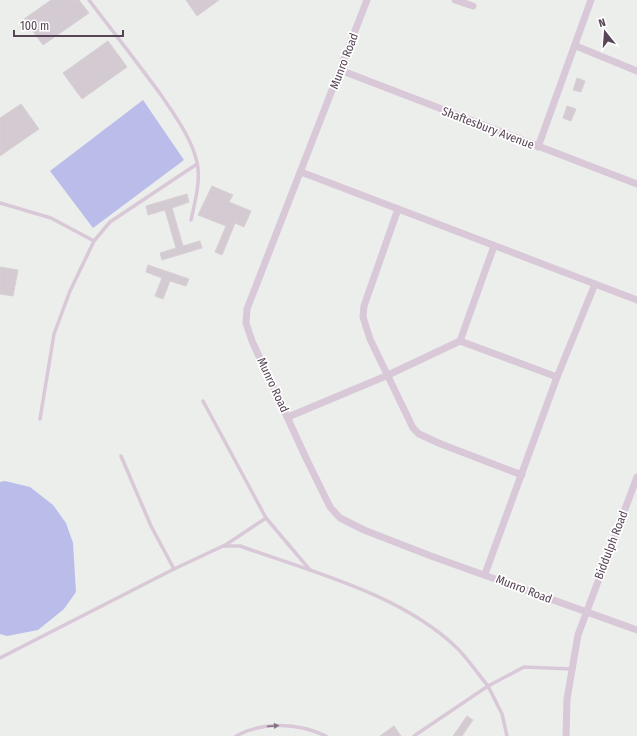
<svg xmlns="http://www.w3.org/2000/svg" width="637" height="736" font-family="'Fira Sans Condensed',sans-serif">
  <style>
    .green { fill: #babdea }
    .building { fill: #d3cbd1; stroke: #d7cfd5 }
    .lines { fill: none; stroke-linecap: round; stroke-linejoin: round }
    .lane { stroke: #d8c8d8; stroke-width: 3.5 }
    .street { stroke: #d8c8d8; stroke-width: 7 }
    .oneway { fill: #847384 }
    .labels { text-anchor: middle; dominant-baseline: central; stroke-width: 3.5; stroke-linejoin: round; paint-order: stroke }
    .street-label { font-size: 12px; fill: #574556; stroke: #fff }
  </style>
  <rect width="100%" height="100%" fill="#eceeeb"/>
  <g class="green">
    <polygon points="143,100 184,160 93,228 50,171"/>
    <polygon points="5,481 30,487 53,505 66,523 73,543 76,592 64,609 38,630 7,636 0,634 0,482"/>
  </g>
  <g class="building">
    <polygon points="51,0 79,0 89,13 43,45 24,19"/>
    <polygon points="186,0 219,0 197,16"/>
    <polygon points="108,41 127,67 82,99 63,73"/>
    <polygon points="577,78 585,81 581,92 573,90"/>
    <polygon points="21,104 39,129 0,156 0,118"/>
    <polygon points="567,106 576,109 571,121 563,118"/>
    <polygon points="212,186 233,195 229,202 251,211 244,227 235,223 222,255 215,252 226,226 198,215"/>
    <polygon points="187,194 189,202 172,208 183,246 200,241 202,248 162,260 160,253 176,248 165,210 148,215 146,206"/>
    <polygon points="148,265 189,279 186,286 170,281 163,299 155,296 162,278 146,272"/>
    <polygon points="0,267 18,270 13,296 0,294"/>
    <polygon points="467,716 473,720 462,736 453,736"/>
    <polygon points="394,726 401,736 380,736"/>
  </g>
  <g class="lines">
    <g class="lane">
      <path d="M89 0C113 32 138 63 161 95 175 116 191 137 197 162 201 180 195 202 191 220"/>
      <polyline points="0,203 51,218 94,241"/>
      <polyline points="203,401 266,518 310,570"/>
      <polyline points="40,419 54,334 70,291 94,241 110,222 197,164"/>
      <polyline points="121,456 151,526 174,569"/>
      <polyline points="224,546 266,518"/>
      <path d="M0 658 174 569 223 546H240C312 572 401 594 457 648 468 659 478 674 488 686L414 736"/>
      <path d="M236 736C264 721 298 723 326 736"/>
      <polyline points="507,736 502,714 488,686 524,667 571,669"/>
    </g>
    <g class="street">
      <polyline points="367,0 247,309 246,323 252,341 306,458 330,507 340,518 364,530 431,556 637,630"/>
      <polyline points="455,0 473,6"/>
      <polyline points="576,46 637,71"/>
      <polyline points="340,70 637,184"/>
      <polyline points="538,147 591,0"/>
      <polyline points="301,172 637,300"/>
      <polyline points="398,209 364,306 363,317 370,339 413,428 419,434 441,444 522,475"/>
      <polyline points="494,246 460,341 557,377"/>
      <polyline points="288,417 386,376 460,341"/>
      <polyline points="485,574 557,377 595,284"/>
      <polyline points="566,736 567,699 578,635 637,477"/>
    </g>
  </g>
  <defs><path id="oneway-solid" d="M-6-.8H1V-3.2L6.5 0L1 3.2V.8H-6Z"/></defs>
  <use class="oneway" href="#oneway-solid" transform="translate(273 726) rotate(-4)"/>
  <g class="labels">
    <g class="street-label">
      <text transform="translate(344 61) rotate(-69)">Munro Road</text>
      <text transform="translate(488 128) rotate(21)">Shaftesbury Avenue</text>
      <text transform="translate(273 385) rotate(65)">Munro Road</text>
      <text transform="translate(611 545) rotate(-69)">Biddulph Road</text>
      <text transform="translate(524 589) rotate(21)">Munro Road</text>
    </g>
  </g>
  <g transform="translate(605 32) rotate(343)" stroke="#ffffff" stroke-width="3" paint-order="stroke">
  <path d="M0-3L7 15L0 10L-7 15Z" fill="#574556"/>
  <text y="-6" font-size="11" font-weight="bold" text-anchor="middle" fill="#574556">N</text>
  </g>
  <path d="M14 30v6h109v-6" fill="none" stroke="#574556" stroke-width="2"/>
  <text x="20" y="30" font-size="12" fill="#574556" stroke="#ffffff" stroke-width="3" paint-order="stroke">100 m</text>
</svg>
